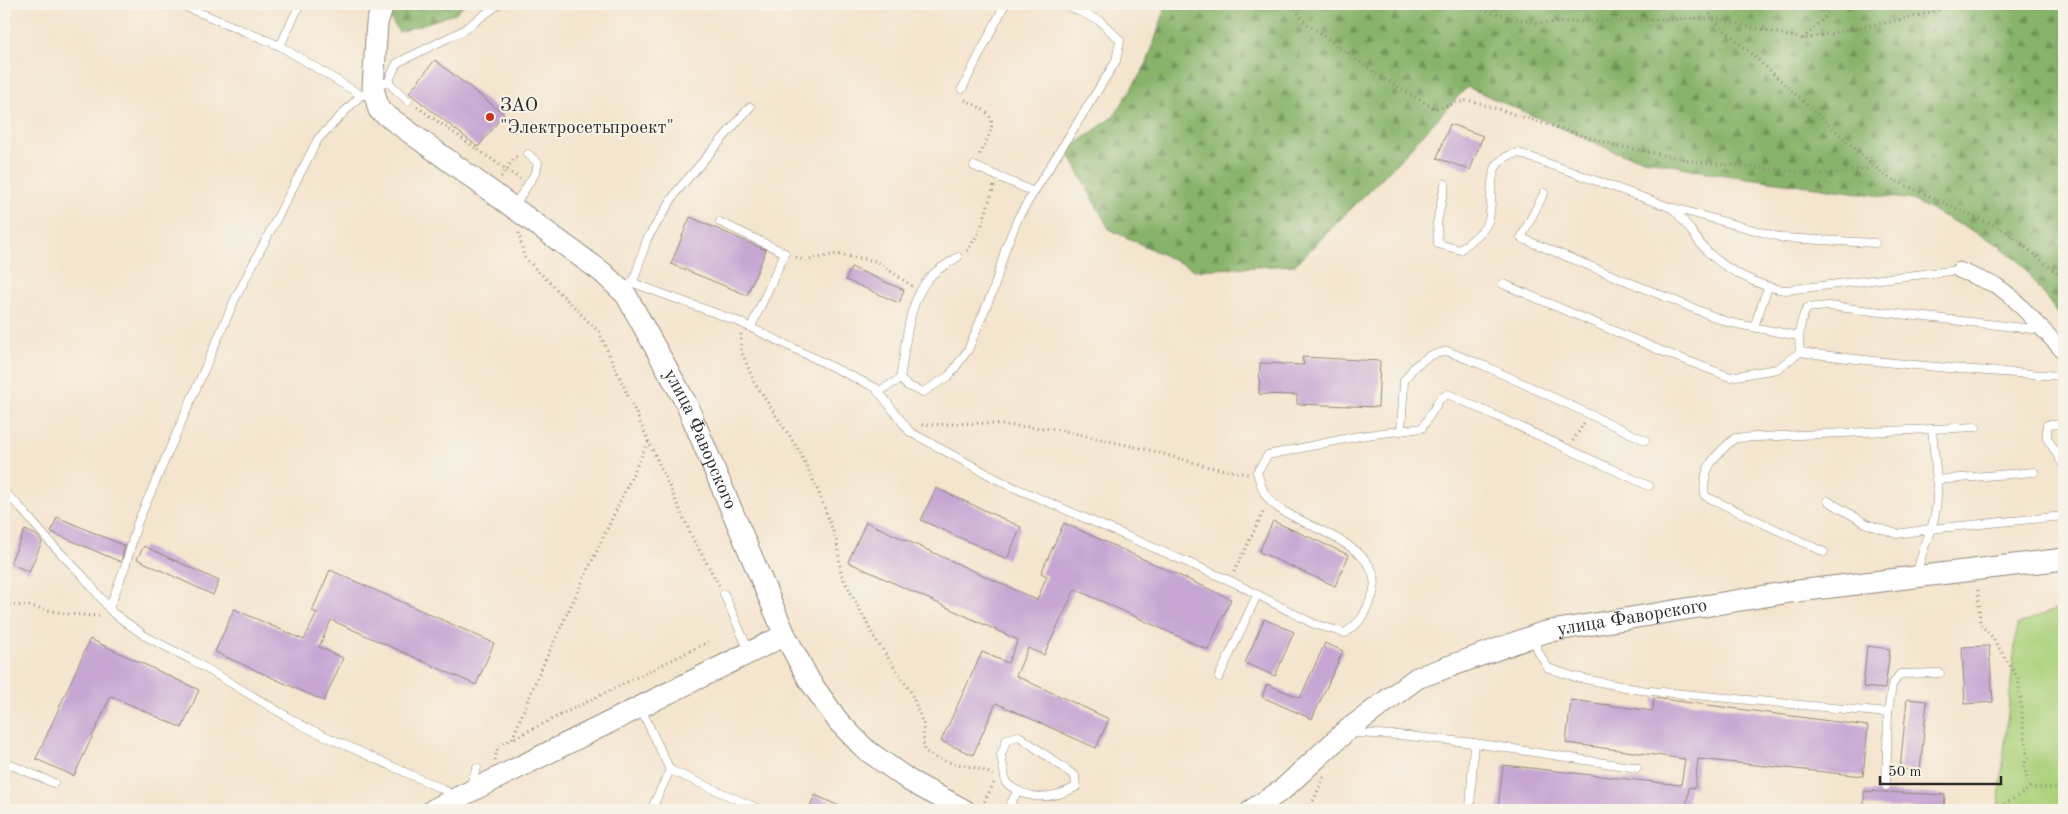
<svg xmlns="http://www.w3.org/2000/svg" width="2068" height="814" font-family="'Old Standard TT',serif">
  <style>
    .forest { fill: url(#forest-firs); stroke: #5a6f4a }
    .park { fill: #abd17a; stroke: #6b7e52 }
    .building { fill: #c7a6d3 }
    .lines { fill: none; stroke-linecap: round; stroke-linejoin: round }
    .lane-casing { stroke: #90887c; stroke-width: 9 }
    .street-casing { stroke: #90887c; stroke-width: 17 }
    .secondary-casing { stroke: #90887c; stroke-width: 23 }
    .path { stroke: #90887c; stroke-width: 3; stroke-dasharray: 1 4; stroke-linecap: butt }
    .lane { stroke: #fff; stroke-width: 8 }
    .street { stroke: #fff; stroke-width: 15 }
    .secondary { stroke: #fff; stroke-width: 21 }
    .poi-dot { fill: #c8321e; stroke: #f7f3e8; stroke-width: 2 }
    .labels { text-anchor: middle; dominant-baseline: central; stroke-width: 4; stroke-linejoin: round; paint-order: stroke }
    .poi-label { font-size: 19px; fill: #2b2b2b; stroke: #f7f3e8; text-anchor: start }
    .street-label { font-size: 19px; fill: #2b2b2b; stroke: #f7f3e8 }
  </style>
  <defs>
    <pattern id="forest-firs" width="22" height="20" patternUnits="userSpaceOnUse" patternTransform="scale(1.25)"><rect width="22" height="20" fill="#88b36a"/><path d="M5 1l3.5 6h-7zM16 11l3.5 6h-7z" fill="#6f9257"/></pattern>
  </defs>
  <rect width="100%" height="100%" fill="#f7f3e8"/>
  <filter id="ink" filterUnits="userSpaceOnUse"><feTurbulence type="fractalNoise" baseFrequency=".02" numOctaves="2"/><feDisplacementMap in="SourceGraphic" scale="10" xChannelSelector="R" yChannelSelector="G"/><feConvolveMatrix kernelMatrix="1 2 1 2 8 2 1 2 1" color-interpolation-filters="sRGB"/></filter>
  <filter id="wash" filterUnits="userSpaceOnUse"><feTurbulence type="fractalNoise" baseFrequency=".0096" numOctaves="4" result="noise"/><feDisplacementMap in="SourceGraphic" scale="20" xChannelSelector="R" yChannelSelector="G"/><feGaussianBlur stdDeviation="1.12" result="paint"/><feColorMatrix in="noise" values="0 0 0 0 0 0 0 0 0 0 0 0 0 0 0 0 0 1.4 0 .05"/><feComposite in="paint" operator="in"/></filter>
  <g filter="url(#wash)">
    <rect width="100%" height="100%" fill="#f4e5ce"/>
    <g class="forest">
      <polygon points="381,4 465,4 454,14 399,32"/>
      <polygon points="1167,4 2064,4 2064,322 2020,262 1994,242 1912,200 1710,173 1621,154 1467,87 1391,169 1295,265 1195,270 1109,229 1067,151 1115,115 1147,63"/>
    </g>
    <polygon class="park" points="2064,606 2064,810 1998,810 2017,625"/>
    <g id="blocks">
      <g class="building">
        <polygon points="435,60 504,114 478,147 409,93"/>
        <polygon points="1450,124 1483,136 1470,170 1437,158"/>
        <polygon points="690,217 766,250 747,295 671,264"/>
        <polygon points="851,267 904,290 899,303 846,280"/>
        <polygon points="1302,357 1380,361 1378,407 1297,404 1297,395 1259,394 1260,363 1304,365"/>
        <polygon points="936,488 1021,527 1007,559 921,520"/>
        <polygon points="57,517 125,546 121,562 51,532"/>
        <polygon points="1273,521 1349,555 1335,586 1259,552"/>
        <polygon points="866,522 1037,600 1047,576 1041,573 1064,523 1231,599 1208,650 1075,589 1044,655 1028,648 1016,676 1109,719 1096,748 996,703 973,755 941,741 982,652 1008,663 1018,640 848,562"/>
        <polygon points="25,530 36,535 42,542 29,572 10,563"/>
        <polygon points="144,546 219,581 213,595 137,559"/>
        <polygon points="330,570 494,643 476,685 331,620 319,647 343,658 324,701 215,652 234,609 304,640 317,613 312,611"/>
        <polygon points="1264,619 1294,632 1275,676 1245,663"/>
        <polygon points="90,639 199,690 182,728 111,696 74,776 36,759"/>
        <polygon points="1325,643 1343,651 1312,719 1262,697 1267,684 1300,698"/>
        <polygon points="1867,646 1890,649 1885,689 1863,687"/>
        <polygon points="1989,646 1993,702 1965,704 1962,647"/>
        <polygon points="1654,698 1868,726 1863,776 1698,759 1695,788 1689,787 1686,810 1498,809 1503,765 1681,785 1685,759 1566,743 1571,700 1653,711"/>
        <polygon points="1907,699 1927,701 1920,771 1900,769"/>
        <polygon points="1864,791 1945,795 1944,810 1864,806"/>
        <polygon points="815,795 848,810 808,810"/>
      </g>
    </g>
  </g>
  <g filter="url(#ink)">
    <use href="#blocks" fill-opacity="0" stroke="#90887c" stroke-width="1"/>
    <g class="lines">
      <defs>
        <g id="lane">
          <polyline points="179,4 280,46 361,95 365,95"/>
          <polyline points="280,46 300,4"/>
          <polyline points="388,82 408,101"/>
          <polyline points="375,87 388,82 397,63 462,31 499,4"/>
          <polyline points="962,89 1005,4"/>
          <polyline points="974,166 1034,192"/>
          <path d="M1445 184 1437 223 1438 244 1460 250C1469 242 1485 232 1489 219 1495 193 1482 158 1519 153L1672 208C1685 220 1693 235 1704 248 1722 268 1760 288 1786 290L1959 270"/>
          <polyline points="1544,193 1521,238 1727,322 1798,336"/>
          <polyline points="514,206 536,172 538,163 528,154"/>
          <polyline points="1674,208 1783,238 1875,243"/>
          <polyline points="720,222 785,253 751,327"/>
          <polyline points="633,283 647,239 677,191 750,107"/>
          <path d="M1503 284 1664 352 1730 377 1777 369 1800 352C1888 364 1976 371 2064 376"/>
          <path d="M622 287 633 283 737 321 876 388 910 432 1006 484 1233 582 1314 624 1345 633C1361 621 1362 619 1370 601 1396 550 1307 529 1277 507 1263 496 1262 488 1257 472L1268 455 1359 436 1422 428 1440 399 1448 394 1649 486"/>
          <polyline points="1754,327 1768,287"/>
          <path d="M1800 352C1798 336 1799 322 1807 308L1828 306 2041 330"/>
          <path d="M900 379C906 347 907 302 930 277 937 269 949 263 958 257"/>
          <polyline points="878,392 900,379 908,386 923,392 949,376 968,350 994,288 1006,247 1019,216 1116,61 1120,40 1100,21 1063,4"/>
          <polyline points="2064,424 2047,425 2047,438 2064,466"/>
          <polyline points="1401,431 1404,381 1414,367 1429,356 1447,351 1485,366 1645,440"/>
          <polyline points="1936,480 2034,472"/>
          <polyline points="4,492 18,505 49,541 83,576 113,613 145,636 192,660 303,726 440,788 458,798 468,810"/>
          <polyline points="1828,501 1867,524 1897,534 1930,529 2064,516"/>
          <path d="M1824 552 1705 496C1701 468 1715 455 1735 438L1976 427"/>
          <path d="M1917 574C1920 555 1929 537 1934 519 1941 491 1934 457 1932 429"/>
          <polyline points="724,594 745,642 752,649"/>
          <polyline points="109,609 126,564 137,524 235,299 318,139 361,95"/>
          <polyline points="1533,638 1539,653 1548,668 1575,677 1640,690 1888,713 1886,786"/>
          <polyline points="1219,677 1257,595"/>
          <polyline points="641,709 670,770 761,810"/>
          <polyline points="1888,713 1892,685 1900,674 1940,673"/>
          <polyline points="1352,733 1399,735 1474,743 1637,768"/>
          <path d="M1019 736 1075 776 1076 787C1051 800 1028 801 1006 783L1001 755 1007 739Z"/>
          <polyline points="4,762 54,783"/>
          <polyline points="470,786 477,768"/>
          <polyline points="653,806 663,810"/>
          <polyline points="651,810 670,770"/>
          <polyline points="1007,810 1017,792"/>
          <polyline points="1472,810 1470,808 1474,743"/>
        </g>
        <polyline id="street" points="1959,270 1997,286 2013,298 2064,352"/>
        <g id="secondary">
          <path id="s1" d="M383 4 377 23 373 88 379 110 602 272 626 295 686 403 785 635 809 680 838 721 865 749 910 781 964 810"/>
          <polyline points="433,810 785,635"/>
          <path id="s2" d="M1252 810 1282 790 1345 732 1417 678 1545 632 1790 592 2064 559"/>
        </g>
      </defs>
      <use href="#lane" class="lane-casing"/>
      <use href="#street" class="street-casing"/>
      <use href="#secondary" class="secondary-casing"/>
      <g class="path">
        <polyline points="1293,4 1303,21 1378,75 1435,109 1468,100 1614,145 1698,162 1822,174 1875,168"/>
        <polyline points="1458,4 1535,23 1712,18 1707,4"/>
        <polyline points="1958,4 1909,18 1803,39 1712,18 1885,176 2006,231 2064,279"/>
        <polyline points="1803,39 1824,18 1834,4"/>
        <path d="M965 100C1004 117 993 126 978 158"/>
        <polyline points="417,107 520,179"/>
        <polyline points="501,177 515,157 519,156"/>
        <polyline points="519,233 524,257 599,332 694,541 719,585"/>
        <polyline points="967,251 980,231 994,186"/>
        <polyline points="796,257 805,261 836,254 876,261 912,286"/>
        <path d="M741 334V350L754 382 800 452 819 493 837 542 841 574 874 637 911 692 923 724 924 750C943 767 971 762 993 775"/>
        <polyline points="922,425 978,423 1055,429 1149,450 1209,467 1248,474"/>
        <polyline points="1573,441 1584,423"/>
        <polyline points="648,442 537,678 512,739 708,642"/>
        <polyline points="1234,572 1264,510"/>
        <polyline points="1978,590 1980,624 1990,634 2018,678 2027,757 2024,767 2030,788"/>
        <polyline points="4,604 30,606 67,614 100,616"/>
        <polyline points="495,760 498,746 512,739"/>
        <polyline points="982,806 994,783"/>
        <polyline points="1309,810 1324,777"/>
        <polyline points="1996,810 2030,788 2064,788"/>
      </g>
      <use href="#lane" class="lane"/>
      <use href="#street" class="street"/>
      <use href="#secondary" class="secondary"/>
    </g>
  </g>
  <circle class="poi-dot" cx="490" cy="117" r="5"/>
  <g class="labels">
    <g class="poi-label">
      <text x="500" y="106">ЗАО<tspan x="500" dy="22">"Электросетьпроект"</tspan></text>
    </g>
    <g class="street-label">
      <text stroke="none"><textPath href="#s1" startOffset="579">улица Фаворского</textPath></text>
      <text stroke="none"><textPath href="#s2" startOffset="436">улица Фаворского</textPath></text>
    </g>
  </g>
  <rect width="2068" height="814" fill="none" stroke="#f7f3e8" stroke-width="20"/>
  <path d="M1880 776v8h121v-8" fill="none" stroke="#2b2b2b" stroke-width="2.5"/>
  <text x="1888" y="776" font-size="15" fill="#2b2b2b" stroke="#f7f3e8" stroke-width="4" paint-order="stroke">50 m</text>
</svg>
